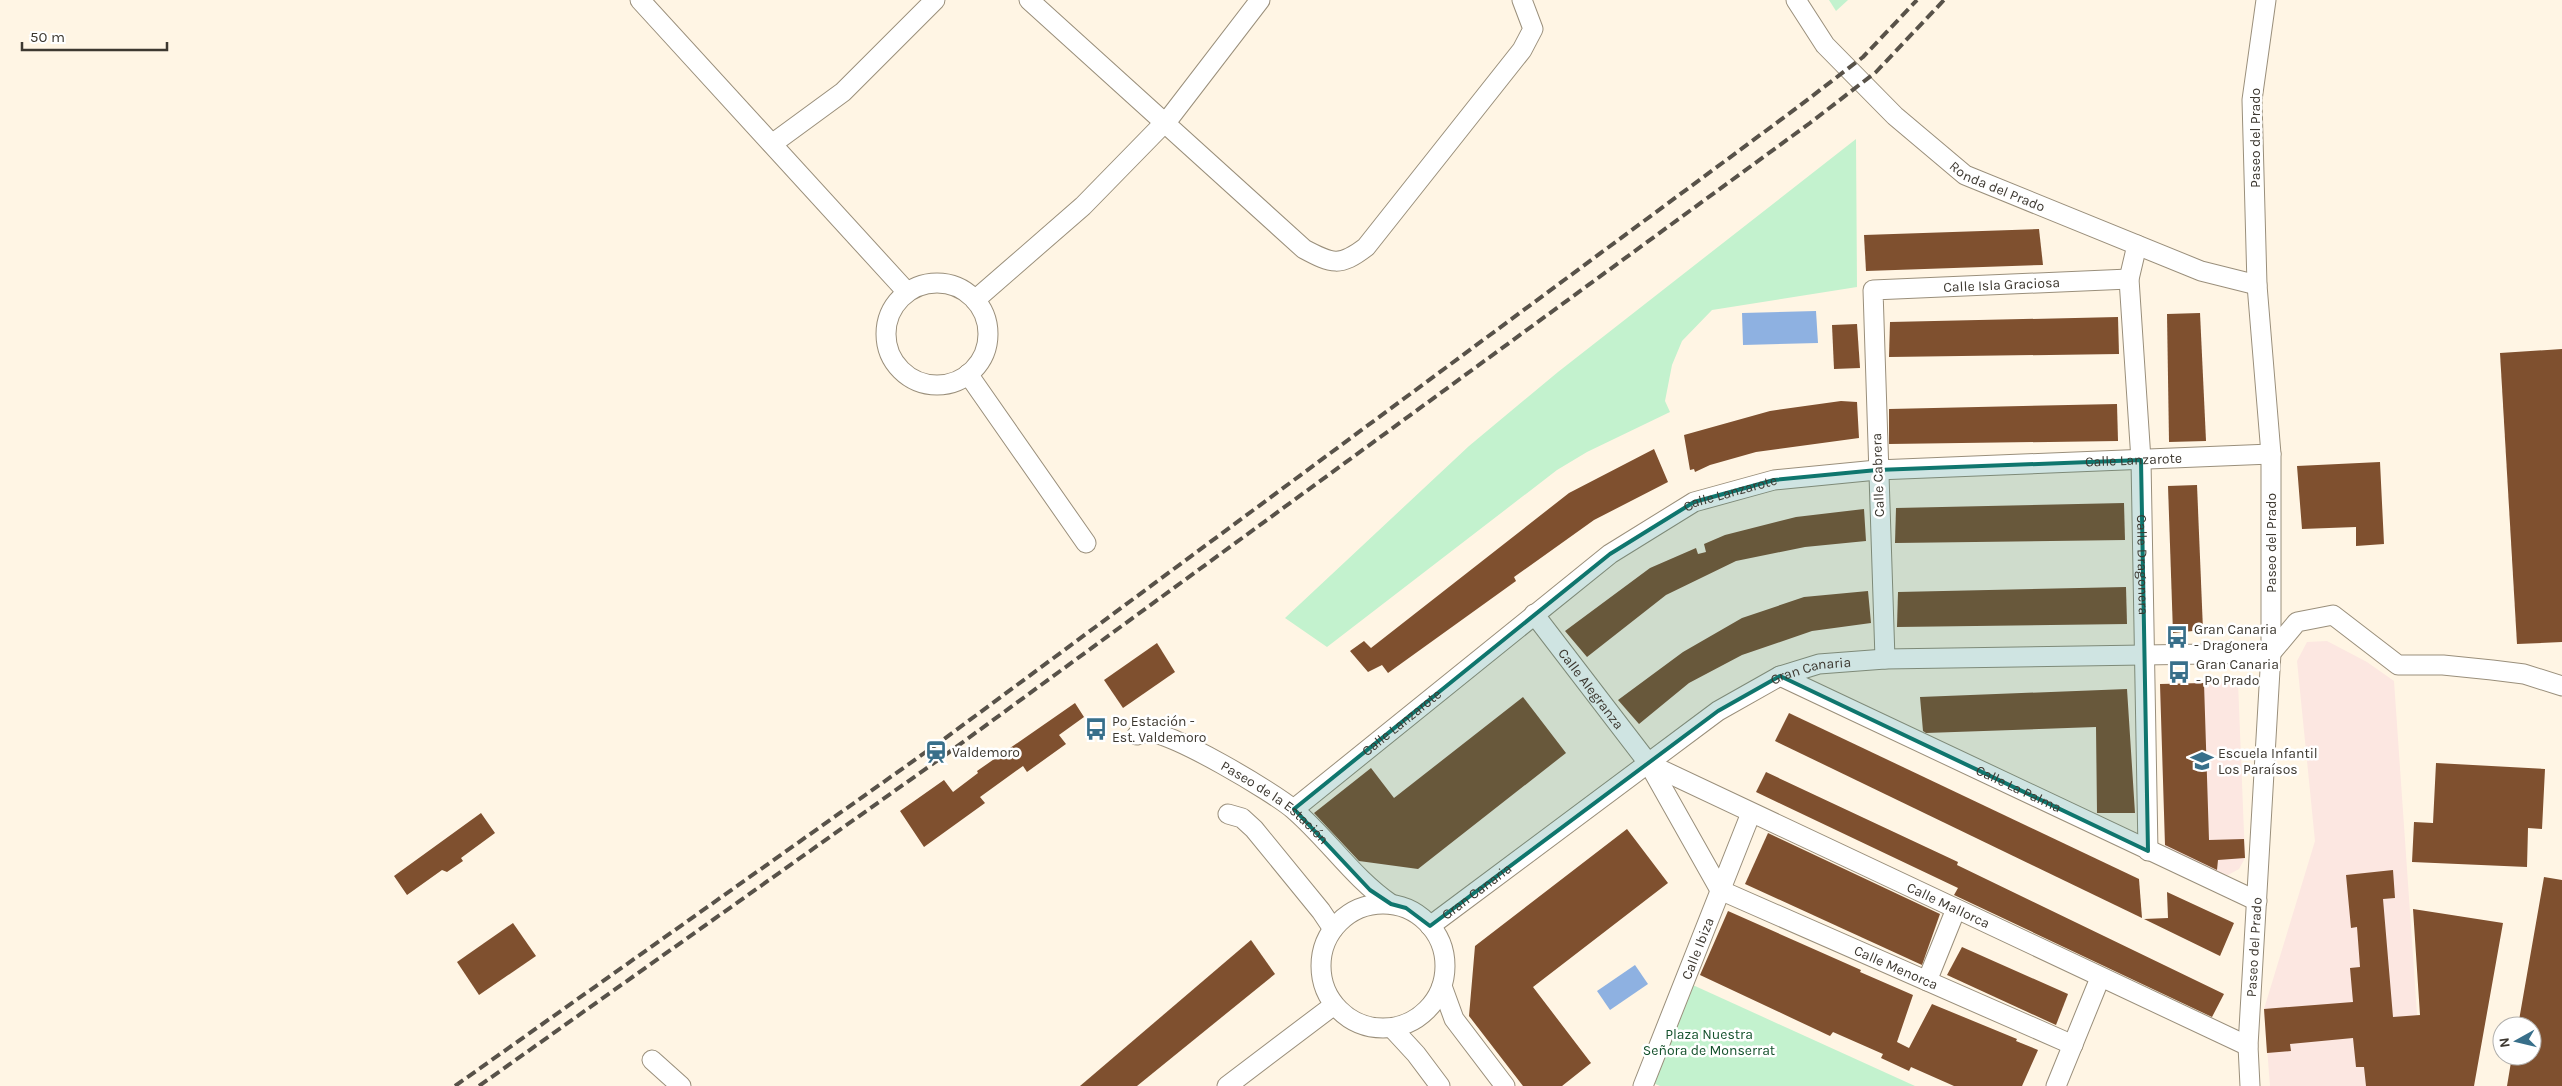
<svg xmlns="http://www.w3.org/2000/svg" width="2562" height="1086" font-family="Karla,sans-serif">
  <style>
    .education { fill: #fce7e1 }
    .green { fill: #c3f2ce }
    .water { fill: #8eb1e1 }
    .building { fill: #7f502f }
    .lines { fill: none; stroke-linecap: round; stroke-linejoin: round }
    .street-casing { stroke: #9a8f7b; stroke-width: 21 }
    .street { stroke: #fff; stroke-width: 19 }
    .rail { stroke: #585249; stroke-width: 4; stroke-dasharray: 10 5; stroke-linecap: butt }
    .marked { fill: #0f766e; fill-opacity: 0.2; stroke: #0f766e; stroke-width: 4; stroke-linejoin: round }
    .labels { text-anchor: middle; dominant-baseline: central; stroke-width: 5; stroke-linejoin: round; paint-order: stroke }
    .street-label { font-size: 14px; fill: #3d3830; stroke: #fff }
    .poi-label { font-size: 14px; fill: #3d3830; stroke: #fff; text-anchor: start }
    .park-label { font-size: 14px; fill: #14512c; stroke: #fff }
  </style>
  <rect width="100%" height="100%" fill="#fff5e4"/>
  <g class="education">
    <polygon points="2327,641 2367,662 2394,681 2422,1086 2270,1086 2264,1009 2315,841 2297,661 2307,642"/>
    <polygon points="2238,682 2245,858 2239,869 2228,875 2217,873 2165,849 2160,684"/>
  </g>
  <g class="green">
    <polygon points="1829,0 1848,0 1836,11"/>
    <polygon points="1856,139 1857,287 1712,310 1682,341 1672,365 1665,401 1670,412 1587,452 1557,470 1327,647 1285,618 1469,446 1558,372"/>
    <polygon points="1684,981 1915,1086 1660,1086 1646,1080"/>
  </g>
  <g class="water">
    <polygon points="1816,311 1818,343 1743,345 1742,313"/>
    <polygon points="1635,965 1648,984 1610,1010 1597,991"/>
  </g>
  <g class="building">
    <polygon points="2039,229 2043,265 1866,271 1864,235"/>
    <polygon points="2200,313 2206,441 2169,442 2167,314"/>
    <polygon points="2118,317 2119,354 1889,357 1890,322"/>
    <polygon points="1857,324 1860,368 1834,369 1832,325"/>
    <polygon points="2562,349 2562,642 2517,644 2500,353"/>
    <polygon points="1841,401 1857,402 1859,438 1756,452 1710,465 1695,472 1694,469 1690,470 1684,435 1770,411"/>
    <polygon points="2117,404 2118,441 1889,444 1889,409"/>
    <polygon points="1654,449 1668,482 1594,520 1514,577 1516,581 1388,673 1382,665 1368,672 1350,651 1364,641 1371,648 1569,493"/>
    <polygon points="2380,462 2384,544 2356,546 2356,527 2302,529 2297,466"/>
    <polygon points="2197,485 2203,630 2173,633 2168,486"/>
    <polygon points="2124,503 2125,540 1895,543 1896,508"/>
    <polygon points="1864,509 1866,541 1805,547 1736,561 1666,595 1587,657 1565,631 1650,568 1696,548 1698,554 1706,552 1704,544 1725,535 1796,517"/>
    <polygon points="2126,587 2127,624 1897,627 1898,592"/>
    <polygon points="1868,591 1871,623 1812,631 1742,655 1689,683 1639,724 1618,700 1683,652 1742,618 1804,597"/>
    <polygon points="1157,643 1175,672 1123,708 1104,680"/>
    <polygon points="2204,683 2209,840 2244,839 2245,858 2218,860 2217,870 2165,845 2160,684"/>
    <polygon points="2127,689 2135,813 2097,813 2096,727 1926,733 1923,731 1920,697"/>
    <polygon points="1523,697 1566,753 1418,869 1359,861 1314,813 1371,768 1394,798"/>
    <polygon points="1075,703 1084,717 1059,735 1066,744 1027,772 1023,766 980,797 985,803 924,847 900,811 944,780 953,792 978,773 977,771"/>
    <polygon points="1789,713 2139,879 2142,918 1775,741"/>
    <polygon points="2436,763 2545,769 2542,829 2528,828 2527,867 2412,862 2414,822 2433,823"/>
    <polygon points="1766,772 1958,862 1957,865 2224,994 2212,1017 1954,895 1958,888 1756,792"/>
    <polygon points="481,813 495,833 461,858 463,861 447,872 442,870 407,895 394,876"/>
    <polygon points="1627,829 1668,883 1533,987 1591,1063 1562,1086 1523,1086 1469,1016 1475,946"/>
    <polygon points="1768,833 1940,914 1922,965 1745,884"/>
    <polygon points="2393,870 2395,898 2383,899 2393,1017 2420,1015 2413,909 2503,923 2474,1086 2366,1086 2364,1067 2356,1067 2353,1038 2290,1044 2291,1051 2267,1053 2264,1009 2353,1002 2350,968 2360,967 2357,927 2351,928 2346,875"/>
    <polygon points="2544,877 2562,880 2562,1086 2507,1086 2512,1056 2532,1056 2532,1026 2518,1026"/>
    <polygon points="2167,892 2234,923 2220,956 2144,919 2168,918"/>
    <polygon points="1728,911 1861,970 1860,972 1913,995 1897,1042 1909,1048 1932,1004 2017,1039 2016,1041 2038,1050 2022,1086 1954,1086 1911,1067 1909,1071 1881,1058 1883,1054 1833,1032 1830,1036 1700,975"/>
    <polygon points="513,923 536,956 479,995 457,962"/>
    <polygon points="1251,940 1275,974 1137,1086 1080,1086"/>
    <polygon points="1962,947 2068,994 2056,1025 1947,975"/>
  </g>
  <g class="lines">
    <defs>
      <g id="street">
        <polyline points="640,0 907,292"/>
        <path d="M1029 0 1304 249C1332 264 1340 267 1366 247L1522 50 1533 29 1522 0"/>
        <path id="s1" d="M1796 0 1825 45 1895 116 1965 175 2201 271 2257 285"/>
        <polyline points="772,144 843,92 935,0"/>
        <path id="s2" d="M2137 245 2129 279 2141 460 2148 851"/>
        <circle cx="937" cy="334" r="51"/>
        <polyline points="975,300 1083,206 1171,116 1260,0"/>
        <polyline points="968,374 1086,543"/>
        <path id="s3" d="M1534 614 1649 764 1720 890 2073 1045"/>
        <polyline points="2271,653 2297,622 2333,615 2398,665 2443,665 2492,670 2524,674 2562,686"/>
        <path id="s4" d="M1885 659 1873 290 2129 279"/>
        <path id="s5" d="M1780 676 2257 901"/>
        <path id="s6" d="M1137 735C1140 734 1145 732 1148 732 1172 732 1273 792 1293 809 1328 839 1353 878 1391 904"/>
        <path id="s7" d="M1649 764 2248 1046"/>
        <path id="s8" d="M1294 809 1610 554 1694 502 1774 480 1877 470 2271 454"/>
        <polyline points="1228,814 1242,818 1254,829 1321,911 1333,929"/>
        <circle cx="1383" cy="966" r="62"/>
        <path id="s9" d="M1430 926 1718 711 1780 676 1819 664 1885 659 2271 653"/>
        <polyline points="1927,981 1956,909"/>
        <polyline points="1442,986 1454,1019 1505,1086"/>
        <polyline points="1392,1028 1416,1054 1440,1086"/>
        <polyline points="652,1060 681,1086"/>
        <polyline points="1227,1086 1334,1005"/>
        <path id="s10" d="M1643 1086 1751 813"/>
        <polyline points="2056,1086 2100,978"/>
        <path id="s11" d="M2250 1086 2248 1046 2271 653V454L2257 285 2252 100 2266 0"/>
      </g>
    </defs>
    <use href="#street" class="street-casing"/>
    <use href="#street" class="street"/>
    <g class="rail">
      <polyline points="455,1086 940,742 1798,107 1863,57 1917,0"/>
      <polyline points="479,1086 948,753 1810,123 1876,72 1944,0"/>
    </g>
  </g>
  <path class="marked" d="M2141 460 2148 851 1780 676 1718 711 1430 926 1406 908 1391 904 1370 890 1294 809 1610 554 1694 502 1774 480 1877 470Z"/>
  <defs>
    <symbol id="bus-bare" viewBox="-9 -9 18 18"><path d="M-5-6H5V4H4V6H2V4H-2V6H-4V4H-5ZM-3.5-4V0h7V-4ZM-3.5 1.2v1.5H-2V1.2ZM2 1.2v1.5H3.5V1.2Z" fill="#386f8a" stroke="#fff" stroke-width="2.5" paint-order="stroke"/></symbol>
    <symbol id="station-bare" viewBox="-9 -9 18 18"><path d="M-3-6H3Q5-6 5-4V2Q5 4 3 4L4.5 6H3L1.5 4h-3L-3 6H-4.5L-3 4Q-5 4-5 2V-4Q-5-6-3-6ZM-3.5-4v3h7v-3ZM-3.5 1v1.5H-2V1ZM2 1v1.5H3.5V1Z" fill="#386f8a" stroke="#fff" stroke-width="2.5" paint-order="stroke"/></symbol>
    <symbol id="school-bare" viewBox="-9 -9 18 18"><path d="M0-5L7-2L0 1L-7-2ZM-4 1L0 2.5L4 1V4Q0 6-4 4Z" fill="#386f8a" stroke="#fff" stroke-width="2.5" paint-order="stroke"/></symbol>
  </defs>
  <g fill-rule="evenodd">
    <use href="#bus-bare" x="2161" y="621" width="32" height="32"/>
    <use href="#bus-bare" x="2163" y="656" width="32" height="32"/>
    <use href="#bus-bare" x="1080" y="713" width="32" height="32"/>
    <use href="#station-bare" x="920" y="736" width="32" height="32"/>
    <use href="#school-bare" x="2186" y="745" width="32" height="32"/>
  </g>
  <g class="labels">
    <g class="street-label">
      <text transform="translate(2255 138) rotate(-90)">Paseo del Prado</text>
      <text stroke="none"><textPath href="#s1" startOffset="279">Ronda del Prado</textPath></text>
      <text stroke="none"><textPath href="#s4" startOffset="498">Calle Isla Graciosa</textPath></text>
      <text stroke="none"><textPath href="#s8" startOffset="948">Calle Lanzarote</textPath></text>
      <text transform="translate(1878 475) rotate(-92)">Calle Cabrera</text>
      <text stroke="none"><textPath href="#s8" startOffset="542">Calle Lanzarote</textPath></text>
      <text transform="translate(2271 543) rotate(-90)">Paseo del Prado</text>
      <text stroke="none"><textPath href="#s2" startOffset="321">Calle Dragonera</textPath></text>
      <text stroke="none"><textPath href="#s9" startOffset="462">Gran Canaria</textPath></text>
      <text stroke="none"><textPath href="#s3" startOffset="94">Calle Alegranza</textPath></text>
      <text stroke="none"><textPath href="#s8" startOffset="138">Calle Lanzarote</textPath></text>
      <text stroke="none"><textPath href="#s5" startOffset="264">Calle La Palma</textPath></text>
      <text stroke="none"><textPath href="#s6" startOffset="158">Paseo de la Estación</textPath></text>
      <text stroke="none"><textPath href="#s9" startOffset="58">Gran Canaria</textPath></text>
      <text stroke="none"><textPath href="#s7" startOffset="331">Calle Mallorca</textPath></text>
      <text stroke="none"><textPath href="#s11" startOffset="139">Paseo del Prado</textPath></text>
      <text stroke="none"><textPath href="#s10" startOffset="148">Calle Ibiza</textPath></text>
      <text stroke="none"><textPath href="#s3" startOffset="526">Calle Menorca</textPath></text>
    </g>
    <g class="poi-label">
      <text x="2194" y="629">Gran Canaria<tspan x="2194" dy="16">- Dragonera</tspan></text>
      <text x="2196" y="664">Gran Canaria<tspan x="2196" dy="16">- Pº Prado</tspan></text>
      <text x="1112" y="721">Pº Estación -<tspan x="1112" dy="16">Est. Valdemoro</tspan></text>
      <text x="952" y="752">Valdemoro</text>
      <text x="2218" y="753">Escuela Infantil<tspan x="2218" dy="16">Los Paraísos</tspan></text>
    </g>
    <g class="park-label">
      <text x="1709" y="1034">Plaza Nuestra<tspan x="1709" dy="16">Señora de Monserrat</tspan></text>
    </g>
  </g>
  <g transform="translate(2517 1041) rotate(262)"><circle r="24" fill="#ffffff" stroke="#b1afac"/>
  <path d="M0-4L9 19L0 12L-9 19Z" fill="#386f8a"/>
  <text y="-8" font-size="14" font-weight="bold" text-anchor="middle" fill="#3d3830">N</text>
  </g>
  <path d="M22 42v8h145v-8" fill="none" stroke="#3d3830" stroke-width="2.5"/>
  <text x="30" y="42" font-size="15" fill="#3d3830" stroke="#ffffff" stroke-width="4" paint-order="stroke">50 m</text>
</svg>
